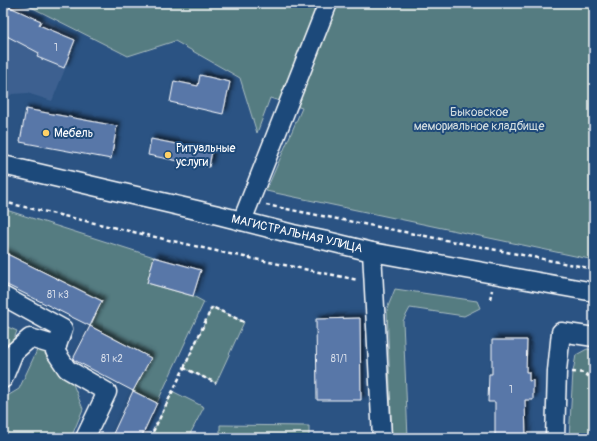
<svg xmlns="http://www.w3.org/2000/svg" width="597" height="441" font-family="Pangolin,sans-serif">
  <style>
    .built { fill: #3d6190 }
    .green { fill: #547b81; stroke: #aabdc0 }
    .building { fill: #5977a8; stroke: #fff; filter: url(#shadow) }
    .lines { fill: none; stroke-linecap: round; stroke-linejoin: round }
    .minor-casing { stroke: #fff; stroke-width: 21 }
    .path { stroke: #fff; stroke-width: 2.5; stroke-dasharray: 4 3; stroke-linecap: butt }
    .minor { stroke: #1f4a7a; stroke-width: 18 }
    .poi-dot { fill: #ffd166; stroke: #1f4a7a; stroke-width: 1.5 }
    .labels { text-anchor: middle; dominant-baseline: central; stroke-width: 4; stroke-linejoin: round; paint-order: stroke }
    .number-label { font-size: 10px; fill: #d6dde9 }
    .park-label { font-size: 12px; fill: #d4dee0; stroke: #1f4a7a }
    .poi-label { font-size: 12px; fill: #fff; stroke: #1f4a7a; text-anchor: start }
    .street-label { font-size: 12px; fill: #fff; stroke: #1f4a7a }
  </style>
  <defs>
    <filter id="shadow"><feDropShadow dx="3.5" dy="-3.5" stdDeviation="2" flood-color="#0009"/></filter>
  </defs>
  <rect width="100%" height="100%" fill="#2b5383"/>
  <filter id="ink" filterUnits="userSpaceOnUse"><feTurbulence type="fractalNoise" baseFrequency=".025" numOctaves="2"/><feDisplacementMap in="SourceGraphic" scale="8" xChannelSelector="R" yChannelSelector="G"/><feConvolveMatrix kernelMatrix="1 2 1 2 8 2 1 2 1" color-interpolation-filters="sRGB"/></filter>
  <g filter="url(#ink)">
    <polygon class="built" points="3,3 12,3 78,37 52,101 27,93 12,94 3,102"/>
    <g class="green">
      <polygon points="23,3 594,3 594,260 266,191 302,108 270,98 257,133 240,78 175,41 128,56"/>
      <polygon points="3,209 154,257 147,283 193,296 204,302 157,403 133,391 150,358 90,326 102,301 3,252"/>
      <polygon points="395,289 477,301 480,308 464,316 410,308 403,321 408,438 392,438 387,309"/>
      <polygon points="212,307 244,322 216,383 184,368"/>
      <polygon points="3,325 17,331 6,359 3,358"/>
      <polygon points="39,346 67,369 83,409 71,438 3,438 4,398 19,389"/>
      <polygon points="587,349 594,350 594,438 569,438 573,372 576,355"/>
      <polygon points="172,391 204,407 188,438 150,438"/>
      <polygon points="220,425 309,426 309,438 220,438"/>
    </g>
    <g class="building">
      <polygon points="3,4 41,21 39,25 75,40 64,68 37,57 39,53 3,34"/>
      <polygon points="200,75 230,82 223,114 170,102 174,81 198,86"/>
      <polygon points="26,109 117,126 111,159 20,142"/>
      <polygon points="151,139 212,151 209,167 148,155"/>
      <polygon points="3,252 102,301 90,326 3,283"/>
      <polygon points="154,257 201,270 193,296 147,283"/>
      <polygon points="360,318 361,400 317,400 316,319"/>
      <polygon points="90,326 151,358 133,391 74,360 73,359"/>
      <polygon points="492,340 527,340 526,372 529,372 529,381 533,380 533,400 525,400 526,438 495,438 495,402 488,402 489,374 492,374"/>
      <polygon points="133,391 157,403 141,438 111,438"/>
    </g>
    <g class="lines">
      <defs>
        <g id="minor">
          <polyline points="3,165 218,215 293,234 327,241 372,252 594,292"/>
          <polyline points="242,221 328,3"/>
          <polyline points="372,252 382,438"/>
          <polyline points="3,296 63,329 55,351 67,369 107,392 85,438"/>
          <polyline points="3,379 14,352 30,338 57,346"/>
          <polyline points="555,438 557,371 561,332 594,337"/>
        </g>
      </defs>
      <use href="#minor" class="minor-casing"/>
      <g class="path">
        <polyline points="3,202 225,253 358,280"/>
        <polyline points="266,205 594,269"/>
        <polyline points="490,299 492,290"/>
        <polyline points="184,368 212,307 244,322"/>
        <polyline points="572,372 585,373 594,382"/>
        <polyline points="150,438 184,368 216,383"/>
      </g>
      <use href="#minor" class="minor"/>
    </g>
  </g>
  <g class="poi-dot">
    <circle cx="46" cy="133" r="4"/>
    <circle cx="168" cy="155" r="4"/>
  </g>
  <g class="labels">
    <g class="number-label">
      <text x="56" y="48">1</text>
      <text x="58" y="295">81 к3</text>
      <text x="112" y="359">81 к2</text>
      <text x="339" y="359">81/1</text>
      <text x="511" y="390">1</text>
    </g>
    <g class="park-label">
      <text x="479" y="112">Быковское<tspan x="479" dy="14">мемориальное кладбище</tspan></text>
    </g>
    <g class="poi-label">
      <text x="54" y="133">Мебель</text>
      <text x="176" y="148">Ритуальные<tspan x="176" dy="14">услуги</tspan></text>
    </g>
    <g class="street-label">
      <text transform="translate(297 234) rotate(13)">МАГИСТРАЛЬНАЯ УЛИЦА</text>
    </g>
  </g>
  <rect width="597" height="441" fill="none" stroke="#1f4a7a" stroke-width="16"/>
  <rect x="8" y="8" width="581" height="425" fill="none" stroke="#fff" stroke-width="1.5" filter="url(#ink)"/>
</svg>
